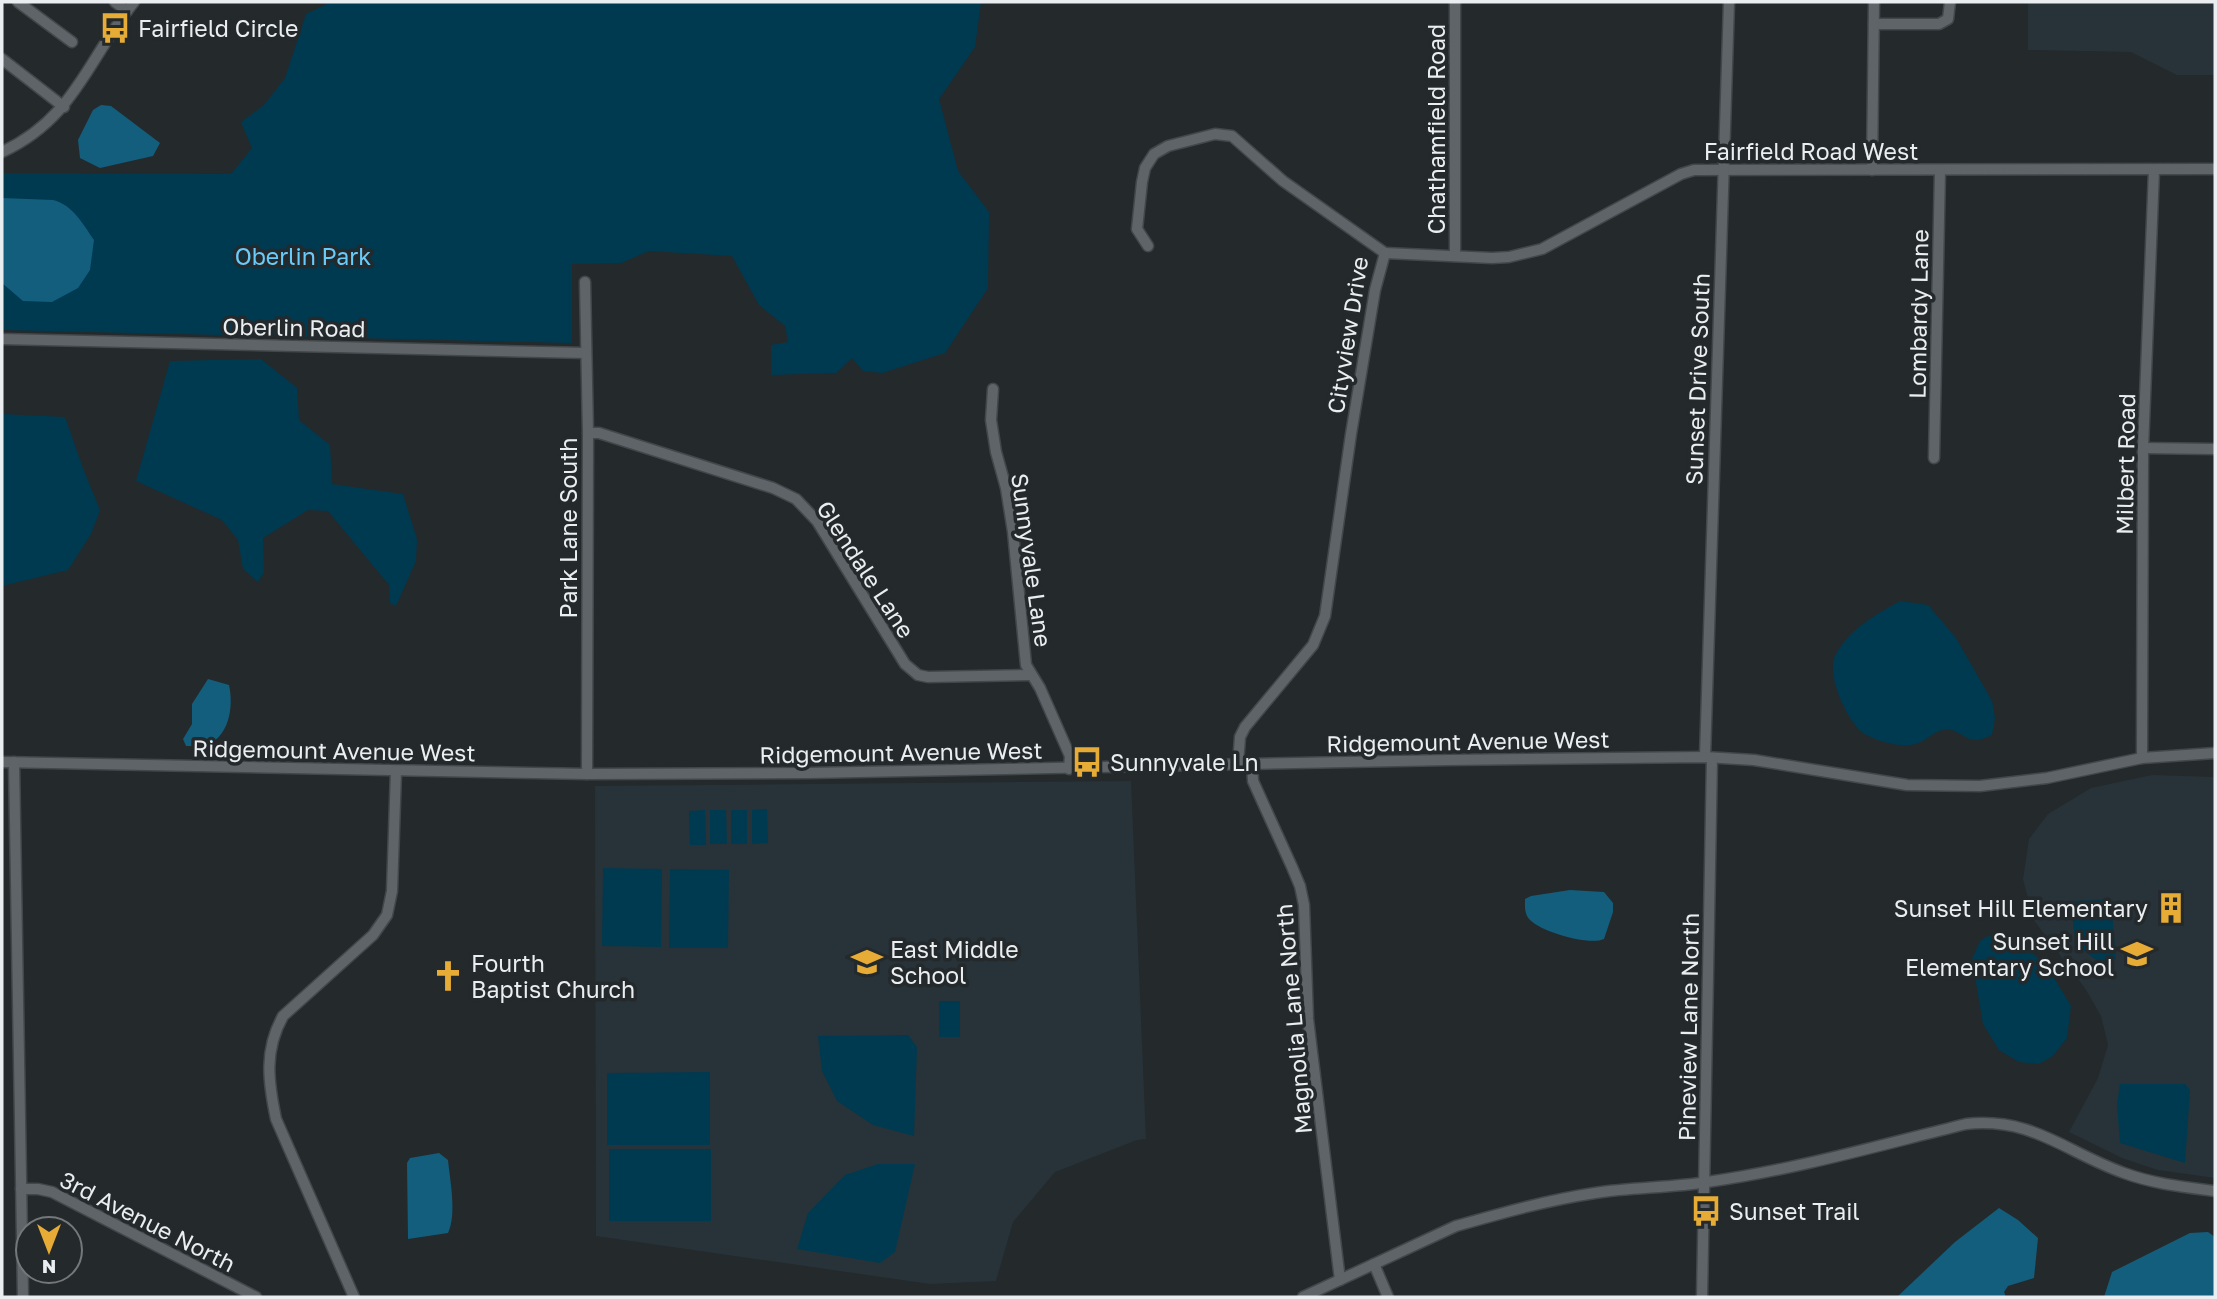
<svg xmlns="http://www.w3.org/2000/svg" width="2217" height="1299" font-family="'Golos Text',sans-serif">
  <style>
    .built { fill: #273339 }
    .green { fill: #003a50 }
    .water { fill: #135e7c }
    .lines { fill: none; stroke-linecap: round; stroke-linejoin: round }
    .minor-casing { stroke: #42474a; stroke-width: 13 }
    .minor { stroke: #5e6468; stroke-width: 10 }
    .labels { text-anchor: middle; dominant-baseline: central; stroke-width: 7; stroke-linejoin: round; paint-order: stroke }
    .poi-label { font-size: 23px; fill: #ebeef0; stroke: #24292c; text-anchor: start }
    .street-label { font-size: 23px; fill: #ebeef0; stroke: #24292c }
    .park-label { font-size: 23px; fill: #68ccfb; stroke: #24292c }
  </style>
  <rect width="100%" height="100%" fill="#24292c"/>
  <g class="built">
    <polygon points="2028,2 2215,2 2215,75 2177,75 2131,52 2028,50"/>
    <polygon points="2152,775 2215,777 2215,1178 2158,1170 2122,1158 2069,1132 2098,1078 2108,1045 2101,1016 2086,990 2033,919 2023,879 2029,839 2048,814 2091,788"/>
    <polygon points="1131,781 1146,1139 1137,1140 1055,1172 1013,1222 996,1281 930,1284 596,1236 595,786"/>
  </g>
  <g class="green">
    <polygon points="331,2 981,2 975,47 939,99 958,171 989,212 988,288 945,353 882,373 863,371 852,358 836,373 771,375 771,345 788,342 785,326 759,305 732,256 649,251 621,263 572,264 572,343 2,330 2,173 231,174 252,148 241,122 264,105 285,78 306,14"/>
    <polygon points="261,359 297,388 299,420 330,445 332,484 403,494 417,539 416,561 396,606 390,603 389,585 328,511 308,510 263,538 264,572 258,582 243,569 238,540 222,520 136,481 170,361"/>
    <polygon points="2,414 65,417 84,471 100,510 91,534 68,570 2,586"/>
    <path d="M1900 601 1928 605 1956 638 1992 701 1995 718 1992 735C1987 737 1981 740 1977 740 1964 741 1956 726 1943 730 1933 732 1925 742 1915 744 1901 748 1875 741 1863 733 1847 721 1826 675 1835 656 1849 629 1875 615 1900 601Z"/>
    <polygon points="767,809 768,843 752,844 752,810"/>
    <polygon points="705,810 706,845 690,845 689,811"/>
    <polygon points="710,810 726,810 727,844 710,844"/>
    <rect x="731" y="810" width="16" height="34"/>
    <polygon points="603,868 662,869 661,947 602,946"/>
    <polygon points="670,869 729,870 728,948 669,948"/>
    <path d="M2111 899 2116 959 2102 963C2070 945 2074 934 2072 901Z"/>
    <polygon points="1988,936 2014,939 2045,963 2071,1006 2067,1038 2053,1056 2039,1064 2019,1062 1999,1050 1983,1024 1972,959 1980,941"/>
    <rect x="939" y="1001" width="21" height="36"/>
    <polygon points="908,1035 917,1047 914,1136 873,1125 837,1101 822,1071 818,1036"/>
    <polygon points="710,1072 710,1145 607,1145 607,1073"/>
    <polygon points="2120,1084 2185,1084 2190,1090 2185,1163 2120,1143 2117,1104"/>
    <rect x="609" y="1149" width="102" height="72"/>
    <polygon points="878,1164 915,1164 895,1252 880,1263 797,1249 808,1213 845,1175"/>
  </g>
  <g class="water">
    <polygon points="101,105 111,106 160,143 153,156 100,168 80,158 78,140 93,110"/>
    <path d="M2 198 53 200C73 205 83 224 94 240L90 270 78 288 52 302 23 301 2 283Z"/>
    <path d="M208 679 229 685C234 707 229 740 203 746 198 747 191 746 186 746L183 739 192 724V704Z"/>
    <path d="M1570 890 1604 892 1613 903V912L1604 939C1589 946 1542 932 1530 920 1524 914 1525 906 1525 899L1531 896Z"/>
    <path d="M439 1153 448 1160C450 1180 457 1215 448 1233L408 1239 407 1163 410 1158Z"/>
    <polygon points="1999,1208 2018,1220 2038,1238 2034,1278 2008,1286 2004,1292 2006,1297 1897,1297 1955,1242"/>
    <polygon points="2208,1232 2215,1237 2215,1297 2104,1297 2112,1272 2190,1233"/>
  </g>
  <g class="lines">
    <defs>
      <g id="minor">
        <polyline points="18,2 72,42"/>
        <polyline points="115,2 127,11"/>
        <polyline points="1455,2 1455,256"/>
        <polyline points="1874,24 1939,24 1948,19 1950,2"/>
        <polyline points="2,59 64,107"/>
        <path d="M2 152C75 118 87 60 134 2"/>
        <polyline points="1872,170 1874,2"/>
        <polyline points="1148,246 1137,229 1142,182 1145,168 1154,154 1168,146 1215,134 1232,136 1283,181 1385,253"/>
        <polyline points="1385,253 1492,258 1509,257 1542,249 1681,174 1694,170 2215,169"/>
        <polyline points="585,282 588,433 587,774"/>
        <polyline points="2,339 586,353"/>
        <polyline points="993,389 991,420 996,452 1006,488 1013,532 1026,665 1040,688 1070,756 1069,769"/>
        <polyline points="588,433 599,433 773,488 796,499 817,521 905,664 918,675 928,677 1031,675"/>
        <polyline points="2143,448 2215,449"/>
        <polyline points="1934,458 1940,170"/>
        <polyline points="1705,757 1729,2"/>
        <polyline points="2142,758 2143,448 2154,170"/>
        <polyline points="2,762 587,774 809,773 1448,760 1705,757 1754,760 1907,785 1980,786 2047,778 2142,758 2215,753"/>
        <polyline points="14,762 23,1297"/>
        <polyline points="1238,764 1240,737 1245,727 1313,645 1325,616 1351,434 1375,290 1385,253"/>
        <polyline points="1252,764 1253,781 1292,867 1300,886 1304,905 1308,1019 1340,1280"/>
        <polyline points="21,1189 38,1189 52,1192 256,1297"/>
        <polyline points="1374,1264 1388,1297"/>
        <path d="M354 1297 276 1119C268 1081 264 1050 283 1016L373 935 387 915 392 891 396 771"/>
        <path d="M1303 1297 1456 1226C1502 1213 1548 1200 1595 1193 1632 1187 1670 1188 1707 1182 1794 1170 1880 1145 1966 1124 2033 1117 2065 1152 2124 1173 2154 1184 2184 1187 2215 1191"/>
        <polyline points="1702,1297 1712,758"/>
      </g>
    </defs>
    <use href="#minor" class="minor-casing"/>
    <use href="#minor" class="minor"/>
  </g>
  <defs>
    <symbol id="bus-bare" viewBox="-9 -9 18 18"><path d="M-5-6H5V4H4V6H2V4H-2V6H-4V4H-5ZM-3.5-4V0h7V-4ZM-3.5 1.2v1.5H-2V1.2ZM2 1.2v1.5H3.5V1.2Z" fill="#e6ac36" stroke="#24292c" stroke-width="2.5" paint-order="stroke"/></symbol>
    <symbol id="building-bare" viewBox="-9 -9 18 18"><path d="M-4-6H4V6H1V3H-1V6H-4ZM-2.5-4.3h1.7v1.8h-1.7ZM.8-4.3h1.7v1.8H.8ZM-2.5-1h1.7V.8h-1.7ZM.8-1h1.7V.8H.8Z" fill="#e6ac36" stroke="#24292c" stroke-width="2.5" paint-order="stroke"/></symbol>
    <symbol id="school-bare" viewBox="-9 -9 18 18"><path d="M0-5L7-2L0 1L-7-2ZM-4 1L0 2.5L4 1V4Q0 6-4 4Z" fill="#e6ac36" stroke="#24292c" stroke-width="2.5" paint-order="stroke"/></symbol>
    <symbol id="church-bare" viewBox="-9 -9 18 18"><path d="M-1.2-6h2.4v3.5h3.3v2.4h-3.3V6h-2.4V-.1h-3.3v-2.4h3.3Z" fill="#e6ac36" stroke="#24292c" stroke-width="2.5" paint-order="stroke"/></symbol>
  </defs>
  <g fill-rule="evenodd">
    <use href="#bus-bare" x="93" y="6" width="44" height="44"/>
    <use href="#bus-bare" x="1065" y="740" width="44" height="44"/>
    <use href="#building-bare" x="2149" y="886" width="44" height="44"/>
    <use href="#school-bare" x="2115" y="932" width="44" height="44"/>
    <use href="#school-bare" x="845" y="940" width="44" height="44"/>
    <use href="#church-bare" x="426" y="954" width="44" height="44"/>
    <use href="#bus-bare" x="1684" y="1189" width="44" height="44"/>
  </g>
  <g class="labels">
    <g class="poi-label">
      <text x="138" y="28">Fairfield Circle</text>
      <text x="1110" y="762">Sunnyvale Ln</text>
      <text x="2148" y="908" text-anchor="end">Sunset Hill Elementary</text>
      <text x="2114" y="941" text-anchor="end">Sunset Hill<tspan x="2114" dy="26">Elementary School</tspan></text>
      <text x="890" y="949">East Middle<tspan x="890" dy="26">School</tspan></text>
      <text x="471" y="963">Fourth<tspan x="471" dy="26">Baptist Church</tspan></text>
      <text x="1729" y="1211">Sunset Trail</text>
    </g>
    <g class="street-label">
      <text transform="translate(1436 129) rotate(-90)">Chathamfield Road</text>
      <text x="1811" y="151">Fairfield Road West</text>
      <text transform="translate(1918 314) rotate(-89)">Lombardy Lane</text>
      <text transform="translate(294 327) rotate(1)">Oberlin Road</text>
      <text transform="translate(1347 335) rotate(-81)">Cityview Drive</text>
      <text transform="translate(1697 379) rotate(-88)">Sunset Drive South</text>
      <text transform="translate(2125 464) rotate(-89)">Milbert Road</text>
      <text transform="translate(568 528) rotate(-90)">Park Lane South</text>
      <text transform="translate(1032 560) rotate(82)">Sunnyvale Lane</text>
      <text transform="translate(866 569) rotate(57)">Glendale Lane</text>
      <text transform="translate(1468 741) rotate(-1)">Ridgemount Avenue West</text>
      <text transform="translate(334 750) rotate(1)">Ridgemount Avenue West</text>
      <text transform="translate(901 752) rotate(-1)">Ridgemount Avenue West</text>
      <text transform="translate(1293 1019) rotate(-95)">Magnolia Lane North</text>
      <text transform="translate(1688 1027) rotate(-89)">Pineview Lane North</text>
      <text transform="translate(148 1221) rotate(27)">3rd Avenue North</text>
    </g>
    <g class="park-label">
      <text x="303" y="256">Oberlin Park</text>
    </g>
  </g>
  <rect width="2217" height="1299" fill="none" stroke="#ebeef0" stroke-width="7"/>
  <g transform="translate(49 1250) rotate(180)"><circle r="33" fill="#24292c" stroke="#74787a" stroke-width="2"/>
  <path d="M0-5L12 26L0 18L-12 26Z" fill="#e6ac36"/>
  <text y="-10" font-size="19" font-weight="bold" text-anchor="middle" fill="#ebeef0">N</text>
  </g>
</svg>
